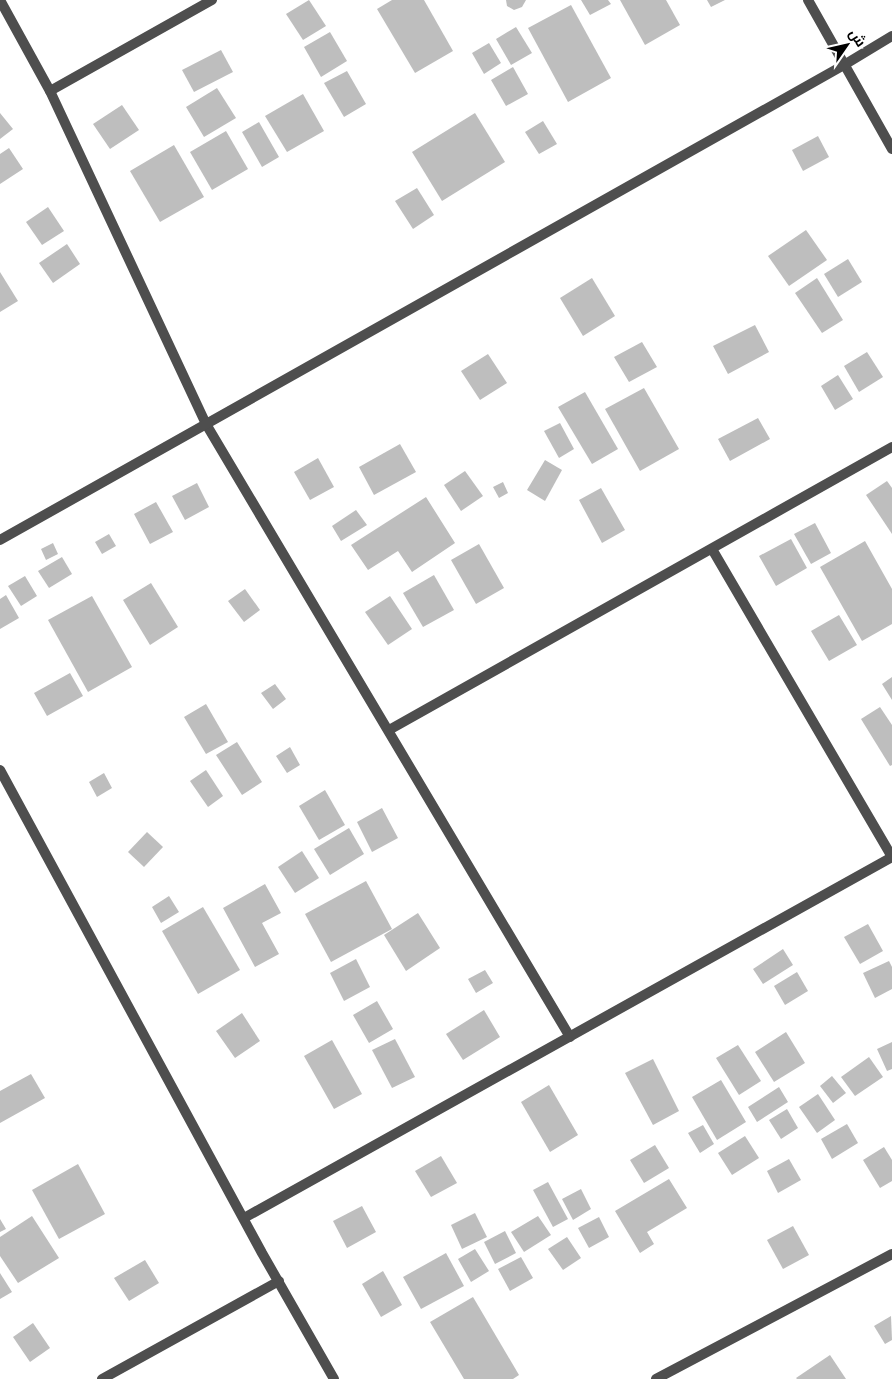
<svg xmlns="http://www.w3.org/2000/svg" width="892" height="1379" font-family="'Exo 2',Cairo,sans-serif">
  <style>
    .building { fill: #bebebe }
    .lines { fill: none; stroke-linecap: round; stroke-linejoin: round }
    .minor { stroke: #4e4e4e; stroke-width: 10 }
  </style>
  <rect width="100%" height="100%" fill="#fff"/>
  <g class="building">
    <polygon points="309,0 326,26 303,40 286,14"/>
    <polygon points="392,0 424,0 453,51 415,73 377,9"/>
    <polygon points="506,0 526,0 522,7 514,10 507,6"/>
    <polygon points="581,0 608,0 611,4 590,15"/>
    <polygon points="620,0 666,0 680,25 645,45"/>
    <polygon points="707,0 725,0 711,7"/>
    <polygon points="571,5 611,78 568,102 528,28"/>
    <polygon points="516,27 532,53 511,65 496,39"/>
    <polygon points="330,32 347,61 321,77 304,47"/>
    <polygon points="489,43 501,63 484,74 472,53"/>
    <polygon points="221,50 233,72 194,92 182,70"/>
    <polygon points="513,67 528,94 506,106 491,80"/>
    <polygon points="347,71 366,104 344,117 324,83"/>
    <polygon points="217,88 236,118 204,137 186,107"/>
    <polygon points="303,94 324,131 287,152 265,116"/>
    <polygon points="122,105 139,130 110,149 93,124"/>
    <polygon points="0,113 13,129 0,139"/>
    <polygon points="475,113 505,162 442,201 412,152"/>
    <polygon points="543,121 557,144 539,154 525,132"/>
    <polygon points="259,122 279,157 262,167 242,132"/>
    <polygon points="226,131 248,169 212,190 190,152"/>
    <polygon points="818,136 829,157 803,171 792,150"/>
    <polygon points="174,145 204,197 160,222 130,171"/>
    <polygon points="9,148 23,169 0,184 0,154"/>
    <polygon points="417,188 434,215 413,229 395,201"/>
    <polygon points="48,207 64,231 42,245 26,222"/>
    <polygon points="806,230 827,260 789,286 768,256"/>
    <polygon points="67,244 80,264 53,283 39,263"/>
    <polygon points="848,259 862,282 838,297 824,274"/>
    <polygon points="0,272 18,301 0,312"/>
    <polygon points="592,278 615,316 583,336 560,298"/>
    <polygon points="817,278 843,320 822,333 795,293"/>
    <polygon points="755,325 769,352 728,374 713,346"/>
    <polygon points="642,342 657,367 629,382 614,357"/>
    <polygon points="867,352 883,377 859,392 844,366"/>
    <polygon points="488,354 507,383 480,400 461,371"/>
    <polygon points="838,375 853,399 835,410 821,386"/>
    <polygon points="644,388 679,449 640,471 605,409"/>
    <polygon points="585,392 618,449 592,464 558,407"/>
    <polygon points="758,418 770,439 730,461 718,439"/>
    <polygon points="560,423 574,449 559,458 544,431"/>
    <polygon points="400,444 416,472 374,495 359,467"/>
    <polygon points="318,458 334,487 310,500 294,472"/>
    <polygon points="545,460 562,470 545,501 527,490"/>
    <polygon points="465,471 483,496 461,511 444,485"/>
    <polygon points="887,481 892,488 892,534 866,495"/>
    <polygon points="503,482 508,493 499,498 493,487"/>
    <polygon points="197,483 209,507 185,520 172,496"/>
    <polygon points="601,488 625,530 602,543 579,500"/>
    <polygon points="426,497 455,543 412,572 398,551 368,570 351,545"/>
    <polygon points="156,502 173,532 150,544 134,514"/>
    <polygon points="356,510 367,525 341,541 332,526"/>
    <polygon points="815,523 831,553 811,564 794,534"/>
    <polygon points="109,534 116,546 102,554 95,542"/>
    <polygon points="791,539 807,568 776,586 759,556"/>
    <polygon points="865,541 892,589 892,624 862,641 820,567"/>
    <polygon points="53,543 58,554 46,560 41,549"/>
    <polygon points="479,544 504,588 476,604 451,560"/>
    <polygon points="62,557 72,574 49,588 38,571"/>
    <polygon points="434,575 454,610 423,627 403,593"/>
    <polygon points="25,576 37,596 21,606 8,586"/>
    <polygon points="151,583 178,627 150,645 123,600"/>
    <polygon points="245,589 260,610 244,622 228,601"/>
    <polygon points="6,595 19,618 0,629 0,599"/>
    <polygon points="92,596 132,667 88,692 48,620"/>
    <polygon points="390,596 412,629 388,645 365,612"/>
    <polygon points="839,615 857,645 829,661 811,631"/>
    <polygon points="70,673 83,696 47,716 34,693"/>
    <polygon points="892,677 892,700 882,684"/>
    <polygon points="275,684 286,699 273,709 261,693"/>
    <polygon points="206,704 228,742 206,754 184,717"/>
    <polygon points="880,707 892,725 892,765 890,766 861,719"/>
    <polygon points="237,742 262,782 242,795 216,755"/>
    <polygon points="290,747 300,765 287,773 276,756"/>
    <polygon points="206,770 223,796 208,807 190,781"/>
    <polygon points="104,773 112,788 97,797 89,782"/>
    <polygon points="325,790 345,825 319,840 299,806"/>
    <polygon points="382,808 398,838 372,852 357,822"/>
    <polygon points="349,828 364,854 330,875 314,849"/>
    <polygon points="147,832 163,847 144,867 128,852"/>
    <polygon points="302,851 319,878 295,893 278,867"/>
    <polygon points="366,881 392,929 331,962 305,914"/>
    <polygon points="265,884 281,913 262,923 279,954 255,967 223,908"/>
    <polygon points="169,896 179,912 161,923 152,907"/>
    <polygon points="203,907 240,970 198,994 162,931"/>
    <polygon points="418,913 440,948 406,971 384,935"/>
    <polygon points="868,924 883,951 860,964 844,937"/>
    <polygon points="783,949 793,965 763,984 753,969"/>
    <polygon points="356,959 370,987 344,1001 330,973"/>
    <polygon points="889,961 892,967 892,989 875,998 863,973"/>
    <polygon points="485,970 493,983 476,993 468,979"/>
    <polygon points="797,972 808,991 785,1005 774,986"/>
    <polygon points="377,1001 393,1029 369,1043 353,1015"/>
    <polygon points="484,1010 500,1037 463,1060 446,1034"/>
    <polygon points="242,1013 260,1041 235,1058 216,1031"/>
    <polygon points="786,1032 805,1063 774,1082 755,1052"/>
    <polygon points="395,1039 415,1077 392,1088 372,1050"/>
    <polygon points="332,1040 362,1094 334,1109 304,1056"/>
    <polygon points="892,1042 892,1069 887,1071 877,1049"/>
    <polygon points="738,1045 761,1081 739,1095 716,1058"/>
    <polygon points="869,1057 883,1077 855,1096 841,1077"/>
    <polygon points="653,1059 679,1111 653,1125 625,1073"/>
    <polygon points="31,1074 45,1098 0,1123 0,1091"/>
    <polygon points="832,1076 846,1093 833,1103 820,1086"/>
    <polygon points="721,1080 746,1122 717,1140 692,1097"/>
    <polygon points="549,1085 578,1135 550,1152 521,1102"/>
    <polygon points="779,1087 788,1102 757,1122 748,1107"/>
    <polygon points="818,1094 835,1120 817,1133 799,1107"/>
    <polygon points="787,1109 798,1128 781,1139 769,1120"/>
    <polygon points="847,1124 858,1143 832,1159 821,1139"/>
    <polygon points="703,1125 714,1144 700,1153 688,1133"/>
    <polygon points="745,1136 759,1158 732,1175 718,1153"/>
    <polygon points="655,1145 669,1168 644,1183 630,1160"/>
    <polygon points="884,1147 892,1160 892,1181 880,1188 863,1160"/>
    <polygon points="441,1156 457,1183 431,1197 415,1171"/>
    <polygon points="789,1159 801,1180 778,1193 767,1171"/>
    <polygon points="78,1164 105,1214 59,1239 32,1190"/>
    <polygon points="669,1179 687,1208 647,1232 654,1244 640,1253 615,1211"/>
    <polygon points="548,1182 568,1219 553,1227 533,1190"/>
    <polygon points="581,1189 591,1209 573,1220 562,1199"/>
    <polygon points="362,1206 376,1232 347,1248 333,1221"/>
    <polygon points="475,1213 487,1237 462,1249 451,1225"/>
    <polygon points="32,1216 59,1258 18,1283 0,1256 0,1237"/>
    <polygon points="538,1216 551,1235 524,1252 511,1232"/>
    <polygon points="599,1217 609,1237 589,1248 578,1228"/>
    <polygon points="0,1219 6,1229 0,1232"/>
    <polygon points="793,1226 809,1255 783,1269 767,1240"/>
    <polygon points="505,1231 516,1253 495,1264 484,1242"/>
    <polygon points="567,1237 581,1258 563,1270 548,1249"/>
    <polygon points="475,1249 489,1271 471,1282 458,1259"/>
    <polygon points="446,1253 464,1286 421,1309 403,1277"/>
    <polygon points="521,1257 533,1278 510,1291 498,1269"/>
    <polygon points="145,1260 159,1283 129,1301 114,1278"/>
    <polygon points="383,1271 402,1305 381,1317 362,1284"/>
    <polygon points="0,1273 12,1292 0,1299"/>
    <polygon points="473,1297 519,1375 513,1379 464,1379 430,1322"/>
    <polygon points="891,1316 892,1340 885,1344 874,1326"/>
    <polygon points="33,1323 50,1348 30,1362 13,1337"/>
    <polygon points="830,1355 846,1379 797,1379 796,1378"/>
  </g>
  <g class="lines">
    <g class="minor">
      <polyline points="0,0 50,91 206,424 570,1037"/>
      <polyline points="808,0 892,149"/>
      <polyline points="50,91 212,0"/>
      <polyline points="0,540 844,65 892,36"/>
      <polyline points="389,730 892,447"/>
      <polyline points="0,770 262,1253 334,1379"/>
      <polyline points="244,1218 892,857 712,549"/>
      <polyline points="102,1379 279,1281"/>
      <polyline points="656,1379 892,1254"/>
    </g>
  </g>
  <g transform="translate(847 45) rotate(56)" stroke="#ffffff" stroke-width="4" paint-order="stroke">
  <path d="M0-4L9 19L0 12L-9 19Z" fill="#000000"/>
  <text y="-8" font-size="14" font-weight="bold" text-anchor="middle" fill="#000000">ش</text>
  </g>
</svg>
